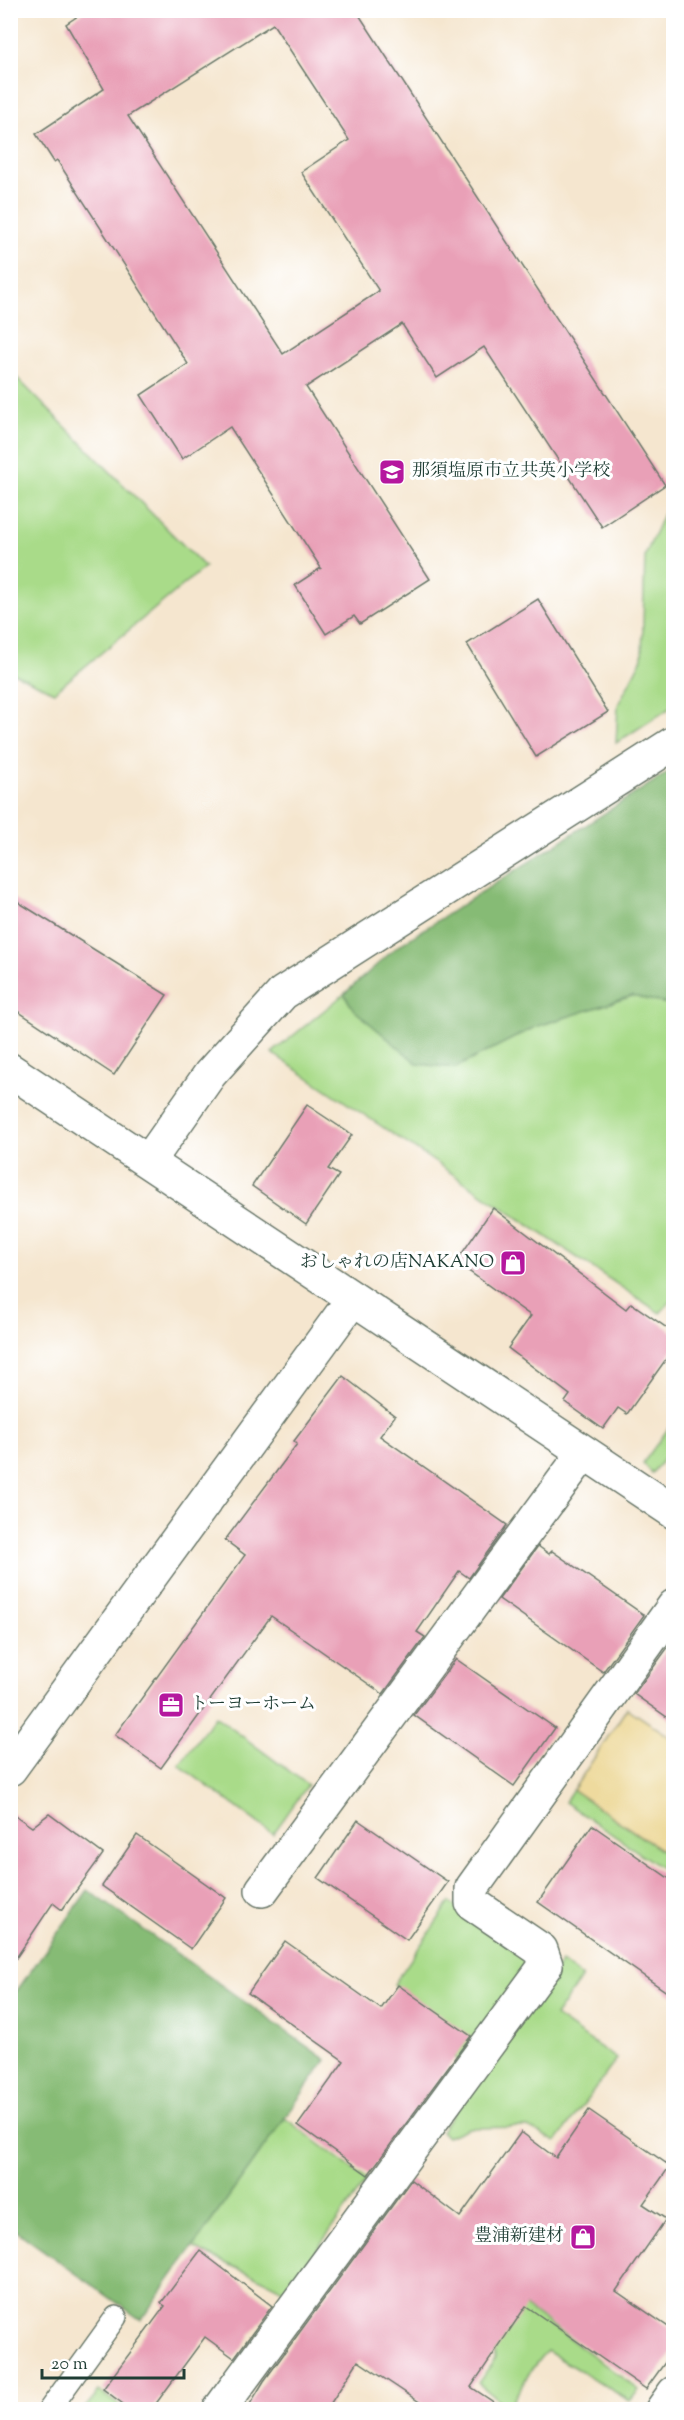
<svg xmlns="http://www.w3.org/2000/svg" width="684" height="2420" font-family="'Sorts Mill Goudy','Noto Serif JP',serif">
  <style>
    .green { fill: #a9db89; stroke: #648c5e; stroke-width: 1.5 }
    .forest { fill: #86bb75; stroke: #527c54; stroke-width: 1.5 }
    .sand { fill: #eeda9e; stroke: #868c69; stroke-width: 1.5 }
    .building { fill: #e9a0b7; fill-rule: evenodd }
    .lines { fill: none; stroke-linecap: round; stroke-linejoin: round }
    .lane-casing { stroke: #6a786a; stroke-width: 24 }
    .street-casing { stroke: #6a786a; stroke-width: 36 }
    .secondary-casing { stroke: #6a786a; stroke-width: 36 }
    .lane { stroke: #fff; stroke-width: 21 }
    .street { stroke: #fff; stroke-width: 33 }
    .secondary { stroke: #fff; stroke-width: 33 }
    .labels { text-anchor: middle; dominant-baseline: central; stroke-width: 6; stroke-linejoin: round; paint-order: stroke }
    .poi-label { font-size: 18px; fill: #1f3d34; stroke: #fff; text-anchor: start }
  </style>
  <rect width="100%" height="100%" fill="#fff"/>
  <filter id="ink" filterUnits="userSpaceOnUse"><feTurbulence type="fractalNoise" baseFrequency=".0167" numOctaves="2"/><feDisplacementMap in="SourceGraphic" scale="12" xChannelSelector="R" yChannelSelector="G"/><feConvolveMatrix kernelMatrix="1 2 1 2 8 2 1 2 1" color-interpolation-filters="sRGB"/></filter>
  <filter id="wash" filterUnits="userSpaceOnUse"><feTurbulence type="fractalNoise" baseFrequency=".008" numOctaves="4" result="noise"/><feDisplacementMap in="SourceGraphic" scale="24" xChannelSelector="R" yChannelSelector="G"/><feGaussianBlur stdDeviation="1.35" result="paint"/><feColorMatrix in="noise" values="0 0 0 0 0 0 0 0 0 0 0 0 0 0 0 0 0 1.4 0 .05"/><feComposite in="paint" operator="in"/></filter>
  <g filter="url(#wash)">
    <rect width="100%" height="100%" fill="#f5e6cf"/>
    <g class="green">
      <polygon points="16,377 205,567 54,692 11,672 10,381"/>
      <polygon points="673,503 673,706 616,743 618,705 642,658 645,556 665,510"/>
      <polygon points="344,994 354,1010 455,1068 535,1027 632,996 673,1005 673,1299 660,1313 272,1053"/>
      <polygon points="673,1422 673,1448 652,1473 643,1463"/>
      <polygon points="215,1716 308,1785 273,1834 179,1765"/>
      <polygon points="573,1790 673,1859 673,1876 565,1802"/>
      <polygon points="450,1902 524,1957 526,1972 461,2063 450,2053 445,2024 394,1984"/>
      <polygon points="561,1962 582,1977 555,2016 617,2059 556,2142 528,2127 468,2128 447,2137 441,2131"/>
      <path d="M285 2118 367 2180 286 2292C256 2274 224 2265 193 2247Z"/>
      <path d="M471 2266 639 2390 630 2401 547 2351C529 2367 523 2389 507 2407L478 2383 495 2359 494 2344Z"/>
      <polygon points="99,2391 124,2409 84,2409"/>
    </g>
    <g class="forest">
      <polygon points="673,769 673,1005 632,996 535,1027 455,1068 418,1064 354,1010 344,994 398,946"/>
      <polygon points="88,1890 326,2060 141,2320 11,2227 11,1999"/>
    </g>
    <polygon class="sand" points="627,1708 673,1739 673,1858 573,1790"/>
    <g id="blocks">
      <g class="building">
        <path d="M87 10H356L665 485 602 527 484 347 437 378 402 324 306 387 430 579 360 624 354 616 326 634 295 585 321 568 230 427 182 459 141 395 188 364 57 160 54 162 36 134 104 89 66 24ZM273 24 349 140 301 172 379 291 283 354 128 116Z"/>
        <polygon points="538,599 608,712 536,757 467,644"/>
        <polygon points="10,897 167,995 114,1075 10,1006"/>
        <polygon points="307,1105 352,1135 328,1169 339,1175 306,1224 252,1186"/>
        <polygon points="493,1208 626,1309 631,1303 674,1333 674,1348 627,1414 618,1408 603,1429 565,1402 570,1395 508,1348 531,1316 456,1262"/>
        <polygon points="343,1376 395,1416 380,1436 507,1525 469,1578 459,1571 417,1632 425,1637 383,1694 271,1616 161,1768 115,1735 245,1555 225,1540 297,1444 294,1441"/>
        <polygon points="538,1546 549,1554 552,1551 644,1615 603,1672 499,1599"/>
        <polygon points="674,1639 674,1722 634,1694"/>
        <polygon points="456,1659 555,1728 514,1786 414,1715"/>
        <polygon points="10,1812 32,1827 49,1814 103,1854 62,1910 53,1903 10,1967"/>
        <polygon points="358,1820 448,1882 407,1940 318,1878"/>
        <polygon points="592,1825 674,1882 674,1997 538,1902"/>
        <polygon points="137,1835 226,1898 191,1949 102,1886"/>
        <polygon points="285,1941 381,2009 398,1985 471,2036 368,2175 298,2125 344,2061 248,1993"/>
        <polygon points="589,2110 670,2166 643,2204 666,2219 616,2291 674,2331 674,2350 646,2389 526,2306 471,2387 504,2409 430,2409 358,2361 327,2409 247,2409 264,2381 411,2180 460,2217 521,2132 556,2158"/>
        <polygon points="200,2251 272,2306 234,2358 205,2337 152,2409 130,2409 103,2389 165,2306 161,2303"/>
      </g>
    </g>
  </g>
  <g filter="url(#ink)">
    <use href="#blocks" fill-opacity="0" stroke="#6a786a" stroke-width="1.5"/>
    <g class="lines">
      <defs>
        <polyline id="lane" points="49,2410 116,2317"/>
        <g id="street">
          <polyline points="149,1161 210,1074 283,993 674,743"/>
          <polyline points="10,1769 353,1299"/>
          <polyline points="262,1890 583,1454"/>
          <polyline points="219,2410 546,1965 541,1950 472,1903 472,1888 674,1606"/>
          <polyline points="662,2410 674,2393"/>
        </g>
        <polyline id="secondary" points="10,1070 674,1512"/>
      </defs>
      <use href="#lane" class="lane-casing"/>
      <use href="#street" class="street-casing"/>
      <use href="#secondary" class="secondary-casing"/>
      <use href="#lane" class="lane"/>
      <use href="#street" class="street"/>
      <use href="#secondary" class="secondary"/>
    </g>
  </g>
  <defs>
    <symbol id="school-square" viewBox="-11 -11 22 22"><rect x="-9" y="-9" width="18" height="18" rx="4" fill="#b5179e" stroke="#fff"/><path d="M0-5L7-2L0 1L-7-2ZM-4 1L0 2.5L4 1V4Q0 6-4 4Z" fill="#fff"/></symbol>
    <symbol id="shop-square" viewBox="-11 -11 22 22"><rect x="-9" y="-9" width="18" height="18" rx="4" fill="#b5179e" stroke="#fff"/><path d="M-5-2.5h2.3a2.7 3.5 0 0 1 5.4 0H5L5.5 6h-11ZM-1.5-2.5h3a1.5 2.3 0 0 0-3 0Z" fill="#fff"/></symbol>
    <symbol id="office-square" viewBox="-11 -11 22 22"><rect x="-9" y="-9" width="18" height="18" rx="4" fill="#b5179e" stroke="#fff"/><path d="M-6-3h4V-5.5h4V-3h4V5H-6ZM-1-4.5V-3h2v-1.5ZM-6 0V1H6V0Z" fill="#fff"/></symbol>
  </defs>
  <g fill-rule="evenodd">
    <use href="#school-square" x="377" y="457" width="30" height="30"/>
    <use href="#shop-square" x="498" y="1248" width="30" height="30"/>
    <use href="#office-square" x="156" y="1690" width="30" height="30"/>
    <use href="#shop-square" x="568" y="2222" width="30" height="30"/>
  </g>
  <g class="labels">
    <g class="poi-label">
      <text x="412" y="472">那須塩原市立共英小学校</text>
      <text x="494" y="1263" text-anchor="end">おしゃれの店NAKANO</text>
      <text x="190" y="1705">トーヨーホーム</text>
      <text x="564" y="2237" text-anchor="end">豊浦新建材</text>
    </g>
  </g>
  <rect width="684" height="2420" fill="none" stroke="#fff" stroke-width="36"/>
  <path d="M42 2369v9h142v-9" fill="none" stroke="#1f3d34" stroke-width="3"/>
  <text x="51" y="2369" font-size="18" fill="#1f3d34" stroke="#ffffff" stroke-width="4.5" paint-order="stroke">20 m</text>
</svg>
